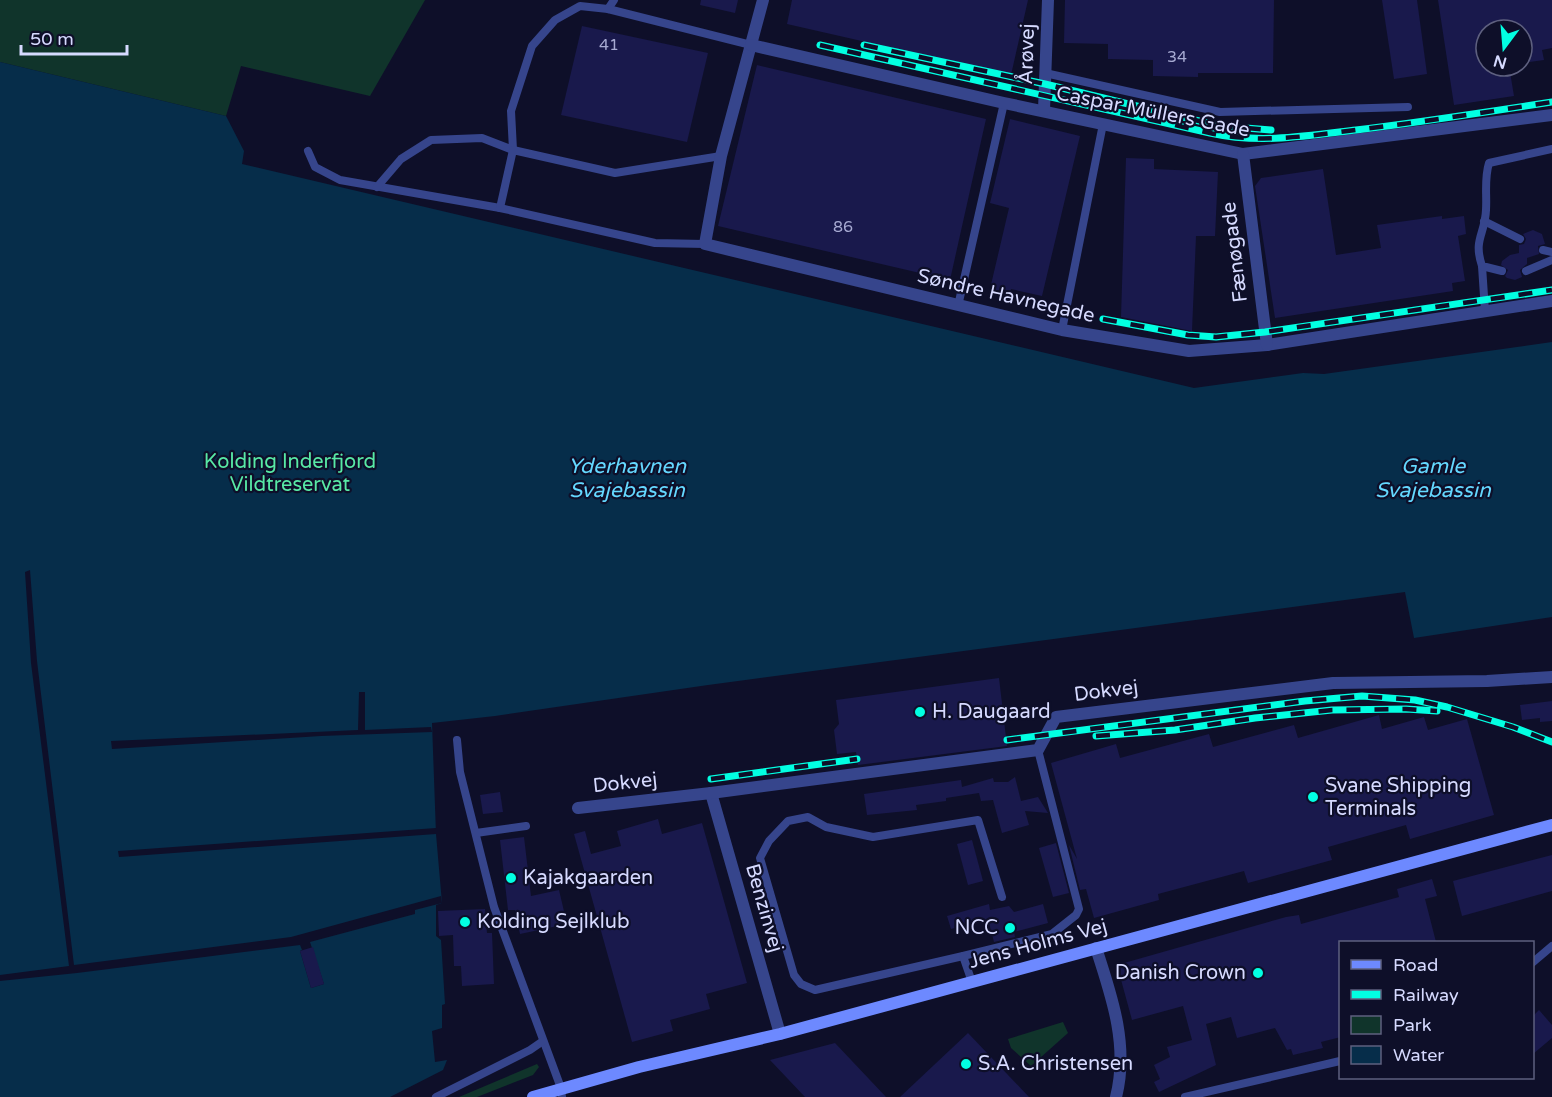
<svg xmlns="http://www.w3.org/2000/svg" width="1552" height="1097" font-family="'Varela Round',sans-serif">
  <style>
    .green { fill: #10342b }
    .water { fill: #062d4a }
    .pier { fill: #0e0f29 }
    .building { fill: #19194c }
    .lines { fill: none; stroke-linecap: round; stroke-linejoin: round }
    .lane { stroke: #36458c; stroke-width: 8 }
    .street { stroke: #36458c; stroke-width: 12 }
    .secondary { stroke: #6d89ff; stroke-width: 12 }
    .rail-casing { stroke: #02ffe2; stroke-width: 7 }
    .rail { stroke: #0e0f29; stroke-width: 4.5; stroke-dasharray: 14; stroke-linecap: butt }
    .poi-dot { fill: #02ffe2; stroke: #0e0f29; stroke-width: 2 }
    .labels { text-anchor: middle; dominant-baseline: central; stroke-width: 4.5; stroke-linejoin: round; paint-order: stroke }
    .number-label { font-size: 16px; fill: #a7aad2 }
    .street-label { font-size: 20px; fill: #d6daff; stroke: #0e0f29 }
    .park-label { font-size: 20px; fill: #58e9a6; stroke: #0e0f29 }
    .poi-label { font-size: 20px; fill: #d6daff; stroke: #0e0f29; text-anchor: start }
    .water-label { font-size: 21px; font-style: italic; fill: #64d8ff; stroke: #0e0f29 }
  </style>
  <rect width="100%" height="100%" fill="#0e0f29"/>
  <g class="green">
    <polygon points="0,0 425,0 370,96 241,66 226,116 0,62"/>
    <polygon points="1063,1022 1068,1033 1031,1066 1011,1048 1008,1039"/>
    <polygon points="537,1064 539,1067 533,1075 477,1097 459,1097"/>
  </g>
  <polygon class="water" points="0,62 226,116 244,151 242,164 1194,388 1303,373 1324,374 1552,342 1552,617 1414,638 1405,592 708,685 495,716 432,723 436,834 442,903 436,905 436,936 441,940 445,1004 442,1005 442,1028 432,1031 435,1062 447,1060 443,1070 390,1097 0,1097"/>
  <g class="pier">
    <polygon points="30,570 37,661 74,965 291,937 441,896 442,903 415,910 415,914 310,942 324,984 311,988 300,951 302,950 300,945 77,973 0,981 0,975 69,966 31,663 25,572"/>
    <polygon points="359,692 365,692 365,730 431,727 432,732 321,736 112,749 111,741 358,730"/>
    <polygon points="436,828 436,834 119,857 118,851"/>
  </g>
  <g class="building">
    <polygon points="701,0 738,0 735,13 700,5"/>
    <polygon points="792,0 1028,0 1011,75 787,24"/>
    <polygon points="1065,0 1274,0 1273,73 1198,73 1198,77 1153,76 1153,60 1108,59 1108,44 1064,43"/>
    <polygon points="1382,0 1417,0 1427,74 1394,79"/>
    <polygon points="1438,0 1552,0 1552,48 1542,50 1544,60 1522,63 1522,30 1486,30 1486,66 1509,66 1514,96 1454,105"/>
    <polygon points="582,26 708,53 687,142 561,115"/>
    <polygon points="757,65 986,119 950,280 718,226"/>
    <polygon points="1010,119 1080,136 1042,296 1011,289 1010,294 990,289 1009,208 990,203"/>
    <polygon points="1126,158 1154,159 1154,169 1218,172 1215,236 1196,236 1192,331 1121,317"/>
    <polygon points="1323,169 1336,255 1381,248 1377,225 1442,216 1442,219 1464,216 1466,234 1458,236 1465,281 1452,283 1453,291 1275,318 1255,186 1261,178"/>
    <polygon points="1533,230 1542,234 1545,244 1538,246 1539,254 1527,258 1527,264 1520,270 1522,277 1515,280 1507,278 1505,276 1508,270 1501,265 1502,261 1510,255 1519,253 1519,245 1524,244 1526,239 1523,234"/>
    <polygon points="999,678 1007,746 858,765 856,752 837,754 834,730 839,724 836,700"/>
    <polygon points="1552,701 1552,721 1540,722 1540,718 1522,720 1520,705"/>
    <polygon points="1379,715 1382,729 1424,717 1428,730 1467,719 1494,815 1410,839 1406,825 1328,847 1332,860 1248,883 1244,871 1158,894 1159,900 1094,918 1086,889 1080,890 1069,845 1077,859 1051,763 1116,744 1120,758 1209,734 1213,747 1294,725 1298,738"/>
    <polygon points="1015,777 1021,801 1038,797 1048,813 1025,811 1029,825 1002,833 993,800 981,801 979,793 946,798 946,801 916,805 917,810 867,815 864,794 961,780 962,787 993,778 994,782 1008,782"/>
    <polygon points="500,792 503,812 483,814 480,795"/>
    <polygon points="658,819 662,834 702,823 747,983 706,994 710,1009 670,1020 673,1031 632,1042 574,834 585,831 591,854 621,846 617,831"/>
    <polygon points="524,837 531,896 559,890 567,924 520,934 515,910 508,910 500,840"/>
    <polygon points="972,840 983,881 968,885 957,844"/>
    <polygon points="1056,843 1069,893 1053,897 1039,848"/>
    <polygon points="1552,855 1552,891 1462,916 1453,881"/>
    <polygon points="1432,879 1437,896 1425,899 1436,942 1341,942 1341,1037 1321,1042 1323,1048 1293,1055 1291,1049 1287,1050 1275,1028 1237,1038 1231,1017 1206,1024 1216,1065 1159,1092 1154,1082 1160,1079 1154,1065 1170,1057 1167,1047 1192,1040 1183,1006 1132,1020 1117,965 1286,917 1299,915 1301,924 1399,897 1397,889"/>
    <polygon points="989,904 990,910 1009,906 1014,912 1043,904 1048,923 1014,932 1015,937 994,942 988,919 951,929 947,916"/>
    <polygon points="485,909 487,933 492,933 494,984 462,986 461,966 454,966 453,935 439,936 438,911"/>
    <polygon points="313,947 324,984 311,988 300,951"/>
    <polygon points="1539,1010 1552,1025 1552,1038 1533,1054 1533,1016"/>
    <polygon points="968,1033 1029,1097 900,1097"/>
    <polygon points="835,1043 886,1097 805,1097 770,1060"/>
  </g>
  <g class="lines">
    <g class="lane">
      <polyline points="608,9 614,0"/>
      <polyline points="1045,73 1220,112 1408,107"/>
      <polyline points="308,151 315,167 340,180 500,208"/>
      <polyline points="377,187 401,159 431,140 482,138 513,150 511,111 532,46 555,20 580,6 608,9 751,45"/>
      <polyline points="1484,221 1520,239"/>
      <polyline points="705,244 655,243 500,208 513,150 615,173 721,156"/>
      <polyline points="1543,250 1552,252"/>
      <polyline points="1482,266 1485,311"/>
      <path d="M1502 271 1482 266C1473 239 1485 235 1486 210 1487 194 1484 179 1489 163L1552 149"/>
      <polyline points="1526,271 1552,260"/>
      <polyline points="958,306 1004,103"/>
      <polyline points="1062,330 1103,124"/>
      <polyline points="457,740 460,772 494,907 561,1088 562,1097"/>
      <polyline points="476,833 526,826"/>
      <polyline points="963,956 815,990 801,984 794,975 760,858 769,841 788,821 808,817 826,827 873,837 978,820 1002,897"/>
      <polyline points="1532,963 1552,946"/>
      <polyline points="972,982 963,956 1052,934 1076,915 1079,909 1038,750"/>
      <polyline points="436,1097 530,1050 543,1041"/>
      <polyline points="1185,1097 1340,1061"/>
    </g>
    <g class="street">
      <polyline points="763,0 721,156 705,244 1062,330 1189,351 1267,345 1552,301"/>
      <polyline points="751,45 1004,103 1243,154 1552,115"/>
      <polyline points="1044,110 1048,0"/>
      <polyline points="1243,154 1267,345"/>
      <polyline points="711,793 780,1034"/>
      <polyline points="578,808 711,793 1038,750 1056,717 1333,683 1487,681 1552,677"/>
      <path d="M1096 948C1112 997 1129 1046 1116 1097"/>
    </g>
    <polyline class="secondary" points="533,1097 639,1067 780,1034 1552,825"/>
    <defs>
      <g id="rail">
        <path d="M820 45 1210 133C1259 144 1307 136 1356 130 1422 122 1487 112 1552 102"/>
        <polyline points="864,45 1045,84 1220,126 1271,130"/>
        <polyline points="1103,319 1188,335 1216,337 1265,332 1552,290"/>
        <polyline points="1096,736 1175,730 1255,718 1332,710 1406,709 1437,711"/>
        <polyline points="1007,740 1305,701 1362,696 1415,700 1447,707 1513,727 1552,742"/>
        <polyline points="711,779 857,759"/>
      </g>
    </defs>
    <use href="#rail" class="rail-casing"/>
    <use href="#rail" class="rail"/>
  </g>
  <g class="poi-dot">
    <circle cx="920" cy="712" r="6"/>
    <circle cx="1313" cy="797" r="6"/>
    <circle cx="511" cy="878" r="6"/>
    <circle cx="465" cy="922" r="6"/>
    <circle cx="1010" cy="928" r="6"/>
    <circle cx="1258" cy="973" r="6"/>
    <circle cx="966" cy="1064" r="6"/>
  </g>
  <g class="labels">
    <g class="number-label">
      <text x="609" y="45">41</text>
      <text x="1177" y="57">34</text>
      <text x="843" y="227">86</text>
    </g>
    <g class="street-label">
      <text transform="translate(1027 54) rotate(-88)">Årøvej</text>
      <text transform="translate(1153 112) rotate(11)">Caspar Müllers Gade</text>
      <text transform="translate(1235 252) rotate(-97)">Fænøgade</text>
      <text transform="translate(1006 296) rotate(13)">Søndre Havnegade</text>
      <text transform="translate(1106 691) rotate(-7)">Dokvej</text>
      <text transform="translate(625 783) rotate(-6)">Dokvej</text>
      <text transform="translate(764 908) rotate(74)">Benzinvej</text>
      <text transform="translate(1038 944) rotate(-15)">Jens Holms Vej</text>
    </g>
    <g class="park-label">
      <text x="290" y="462">Kolding Inderfjord<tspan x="290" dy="23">Vildtreservat</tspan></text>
    </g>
    <g class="poi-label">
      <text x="932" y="712">H. Daugaard</text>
      <text x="1325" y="786">Svane Shipping<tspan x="1325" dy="23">Terminals</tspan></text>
      <text x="523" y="878">Kajakgaarden</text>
      <text x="477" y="922">Kolding Sejlklub</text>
      <text x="998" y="928" text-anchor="end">NCC</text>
      <text x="1246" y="973" text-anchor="end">Danish Crown</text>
      <text x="978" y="1064">S.A. Christensen</text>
    </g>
    <g class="water-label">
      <text x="627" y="466">Yderhavnen<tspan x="627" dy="24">Svajebassin</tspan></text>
      <text x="1433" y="466">Gamle<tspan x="1433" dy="24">Svajebassin</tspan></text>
    </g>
  </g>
  <rect x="1339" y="941" width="195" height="138" fill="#0e0f29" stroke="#5e607f" stroke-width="1.5"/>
  <rect x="1351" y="960" width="30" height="9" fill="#6d89ff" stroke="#5e607f" stroke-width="1.5"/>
  <text x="1393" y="971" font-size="18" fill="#d6daff">Road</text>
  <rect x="1351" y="990" width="30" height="9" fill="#02ffe2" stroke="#5e607f" stroke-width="1.5"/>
  <text x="1393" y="1001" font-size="18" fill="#d6daff">Railway</text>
  <rect x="1351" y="1016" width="30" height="18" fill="#10342b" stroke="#5e607f" stroke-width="1.5"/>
  <text x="1393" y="1031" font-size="18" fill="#d6daff">Park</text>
  <rect x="1351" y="1046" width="30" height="18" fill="#062d4a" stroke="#5e607f" stroke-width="1.5"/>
  <text x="1393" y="1061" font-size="18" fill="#d6daff">Water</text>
  <g transform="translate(1504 48) rotate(196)"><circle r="28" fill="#0e0f29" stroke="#5e607f" stroke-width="1.5"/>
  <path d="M0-4.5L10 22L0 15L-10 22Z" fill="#02ffe2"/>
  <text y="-9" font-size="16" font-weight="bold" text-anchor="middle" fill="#d6daff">N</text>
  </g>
  <path d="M21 45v9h106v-9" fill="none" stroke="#d6daff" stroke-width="3"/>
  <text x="30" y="45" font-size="18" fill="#d6daff" stroke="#0e0f29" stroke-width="4.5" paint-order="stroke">50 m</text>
</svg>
